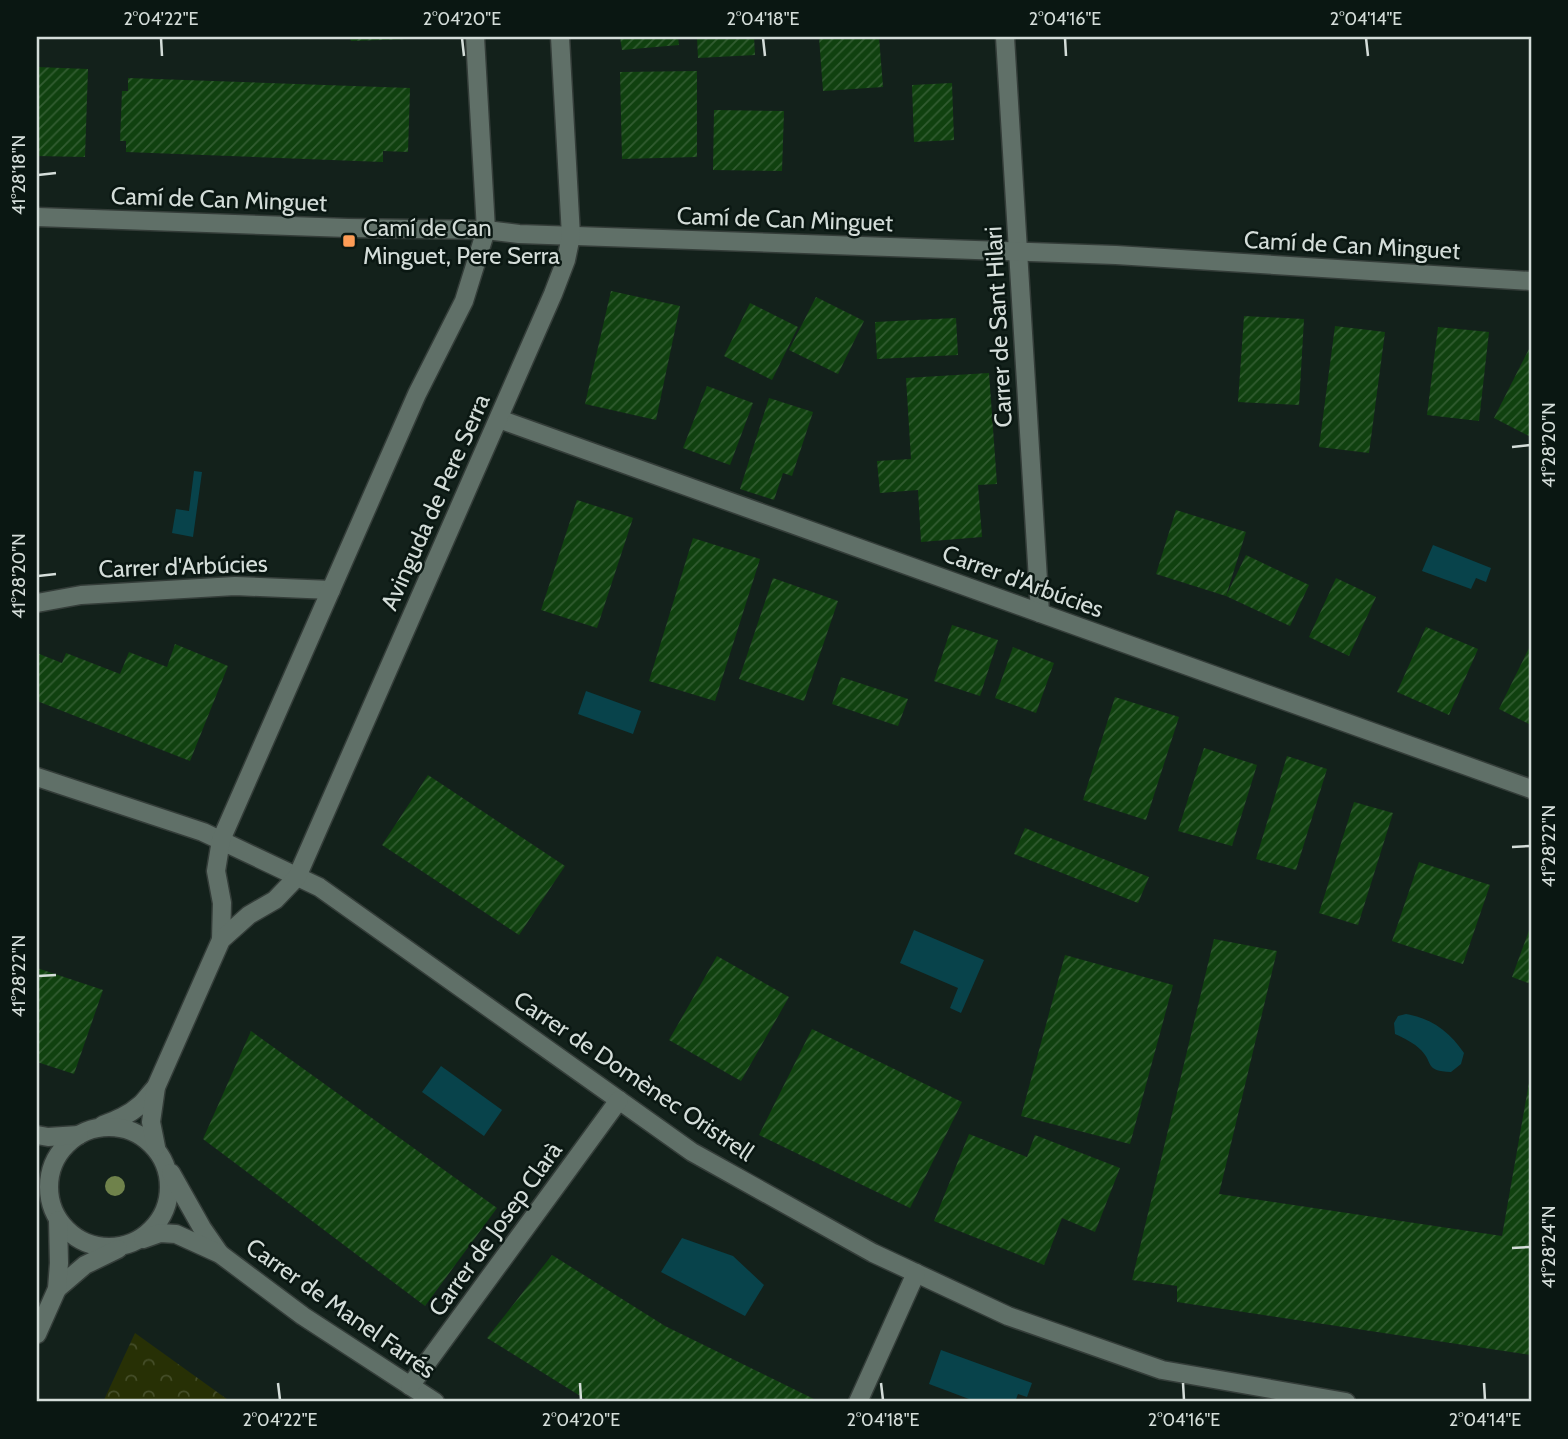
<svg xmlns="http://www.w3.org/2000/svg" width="1568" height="1439" font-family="Cabin,sans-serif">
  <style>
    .forest { fill: url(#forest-crowns) }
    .water { fill: #08434b }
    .building { fill: url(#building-hatch) }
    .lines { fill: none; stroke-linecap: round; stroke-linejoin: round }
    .minor-casing { stroke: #343d39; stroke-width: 21 }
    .minor { stroke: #607068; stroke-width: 18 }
    .tree { fill: #6f824b }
    .ticks { fill: none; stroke: #d4ddd9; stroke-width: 2.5 }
    .poi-dot { fill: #fd9c56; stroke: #0a1712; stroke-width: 2.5 }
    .labels { text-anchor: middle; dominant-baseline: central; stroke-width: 5; stroke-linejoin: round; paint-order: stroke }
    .street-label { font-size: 24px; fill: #d4ddd9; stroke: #0a1712 }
    .poi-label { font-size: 24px; fill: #d4ddd9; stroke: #0a1712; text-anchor: start }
    .neatline { fill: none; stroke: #d4ddd9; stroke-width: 2.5 }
    .ticks-label { font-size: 18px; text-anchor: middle; fill: #d4ddd9 }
  </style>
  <defs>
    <pattern id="forest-crowns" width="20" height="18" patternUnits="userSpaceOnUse" patternTransform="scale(1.75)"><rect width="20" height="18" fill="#273005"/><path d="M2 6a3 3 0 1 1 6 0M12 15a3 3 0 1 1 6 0" fill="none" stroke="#454e29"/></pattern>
    <pattern id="building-hatch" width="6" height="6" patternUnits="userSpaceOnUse" patternTransform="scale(1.75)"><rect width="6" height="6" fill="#10410f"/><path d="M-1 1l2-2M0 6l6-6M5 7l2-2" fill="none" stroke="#325c31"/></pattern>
  </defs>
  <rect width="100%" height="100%" fill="#13211b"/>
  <polygon class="forest" points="135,1333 231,1402 103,1402"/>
  <g class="water">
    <polygon points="194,471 202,472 193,537 172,533 176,509 189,511"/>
    <polygon points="1433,545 1491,568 1486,582 1476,578 1471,589 1422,571"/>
    <polygon points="586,691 641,711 633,734 578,714"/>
    <polygon points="914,930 984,960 961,1013 950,1008 958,988 900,963"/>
    <path d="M1406 1014C1431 1018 1450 1032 1464 1053L1461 1064 1451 1072C1424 1071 1434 1063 1421 1050 1414 1043 1404 1038 1395 1034L1394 1023 1398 1016Z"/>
    <polygon points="441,1066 502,1110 484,1136 422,1092"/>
    <polygon points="682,1238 733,1256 764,1285 745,1316 661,1272"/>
    <polygon points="941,1350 1032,1383 1027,1397 1018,1394 1015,1402 977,1402 929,1384"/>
  </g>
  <g class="building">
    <polygon points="350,37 412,37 412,39 351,41"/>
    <polygon points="620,37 678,37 679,45 622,50"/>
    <polygon points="697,37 754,37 755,55 698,58"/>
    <polygon points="819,37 879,37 883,87 823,91"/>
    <polygon points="37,67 88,69 85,157 37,156"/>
    <polygon points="697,71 697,157 622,159 620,72"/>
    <polygon points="128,78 410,88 408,152 383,151 383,162 126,152 126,141 120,141 122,91 128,91"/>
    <polygon points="952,83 954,140 914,142 912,85"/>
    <polygon points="714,110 784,111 782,171 713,170"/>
    <polygon points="611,291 680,306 656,420 585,404"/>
    <polygon points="816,297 864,321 838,374 789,350"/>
    <polygon points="750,303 798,327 772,380 724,356"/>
    <polygon points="1244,316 1304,319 1299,405 1238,402"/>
    <polygon points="956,318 958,355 877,359 875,322"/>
    <polygon points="1335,326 1385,332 1369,453 1319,447"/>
    <polygon points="1438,327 1489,332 1479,421 1427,415"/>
    <polygon points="1531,345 1531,437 1494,418"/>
    <polygon points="989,373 997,484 978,485 982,537 921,542 918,490 880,493 877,461 911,459 906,378"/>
    <polygon points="707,386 753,403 730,465 683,448"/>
    <polygon points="769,398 813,412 792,476 783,473 774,500 740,489"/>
    <polygon points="577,500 633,518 597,628 541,610"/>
    <polygon points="1176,510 1246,532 1226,596 1156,574"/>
    <polygon points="693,538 760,559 715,701 649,681"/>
    <polygon points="1246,555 1309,585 1290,626 1226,596"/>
    <polygon points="773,578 838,601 804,701 739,679"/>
    <polygon points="1336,578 1376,597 1349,656 1309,637"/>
    <polygon points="952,625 998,640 980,696 934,681"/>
    <polygon points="1426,627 1478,649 1449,715 1397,692"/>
    <polygon points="175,644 228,666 190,761 37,701 37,653 62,663 66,653 120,674 129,652 167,667"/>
    <polygon points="1531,644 1531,725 1499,709"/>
    <polygon points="1013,647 1054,663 1036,713 995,698"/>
    <polygon points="841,677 908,699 898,726 832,704"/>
    <polygon points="1115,697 1179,717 1146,820 1083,800"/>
    <polygon points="1204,748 1257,765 1232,846 1178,831"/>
    <polygon points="1287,756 1327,769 1296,870 1256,859"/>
    <polygon points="428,775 565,866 519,935 382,845"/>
    <polygon points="1354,802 1393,813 1358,925 1319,913"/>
    <polygon points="1025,828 1149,877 1138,903 1014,854"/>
    <polygon points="1419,862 1490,885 1463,964 1392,941"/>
    <polygon points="1531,925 1531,984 1512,977"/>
    <polygon points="1214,939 1277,951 1219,1194 1502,1236 1530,1077 1531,1077 1531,1355 1177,1302 1177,1286 1132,1280"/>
    <polygon points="1065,955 1173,985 1130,1144 1021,1116"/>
    <polygon points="717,956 789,997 741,1081 669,1040"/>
    <polygon points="37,968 103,990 74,1074 37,1062"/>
    <polygon points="812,1029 962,1102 910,1208 759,1135"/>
    <polygon points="251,1031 497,1208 425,1306 203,1139"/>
    <polygon points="969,1134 1027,1157 1035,1135 1120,1168 1095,1232 1062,1218 1044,1265 934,1221"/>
    <polygon points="552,1255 665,1326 820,1402 590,1402 487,1338"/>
  </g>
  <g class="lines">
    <defs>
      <g id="minor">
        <polyline points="1005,37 1040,613"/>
        <polyline points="37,217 348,228 486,230 519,234 1116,255 1531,281"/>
        <polyline points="499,419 1531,789"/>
        <polyline points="37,603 81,595 235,586 331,590"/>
        <polyline points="37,777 203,832 319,887 692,1152 873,1253 1008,1316 1162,1370 1346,1402"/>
        <polyline points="221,940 222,903 216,871 221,840 417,394 464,301 486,230 475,37"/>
        <path d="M103 1125C116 1120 129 1115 140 1105 146 1100 150 1093 156 1087"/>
        <circle cx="109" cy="1187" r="60"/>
        <polyline points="37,1135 48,1137 79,1135"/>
        <polyline points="156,1147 151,1122 156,1087 221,940 249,915 275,900 297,877 553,294 566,260 571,236 560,37"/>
        <polyline points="171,1173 202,1228 220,1254"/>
        <polyline points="143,1239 160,1233 176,1234 220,1254 303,1316 435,1402"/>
        <polyline points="57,1289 85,1265 118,1249"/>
        <polyline points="37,1334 57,1289 59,1263 58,1220"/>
        <polyline points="410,1386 619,1100"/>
        <polyline points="858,1402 916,1273"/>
      </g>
    </defs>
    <use href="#minor" class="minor-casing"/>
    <use href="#minor" class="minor"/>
  </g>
  <circle class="tree" cx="115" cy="1186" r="10"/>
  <path class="ticks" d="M161 38 162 56M462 38 464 56M763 38 765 56M1065 38 1066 56M1366 38 1368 56M38 175 56 173M1512 447 1530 445M38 576 56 574M1512 847 1530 846M38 976 56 975M1512 1248 1530 1247M278 1383 280 1400M580 1383 581 1400M881 1383 883 1400M1183 1383 1184 1400M1484 1383 1485 1400"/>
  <rect class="poi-dot" x="342" y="234" width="14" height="14" rx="3.5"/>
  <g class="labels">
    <g class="street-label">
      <text transform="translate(219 199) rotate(2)">Camí de Can Minguet</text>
      <text transform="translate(785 219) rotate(2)">Camí de Can Minguet</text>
      <text transform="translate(1352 245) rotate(3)">Camí de Can Minguet</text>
      <text transform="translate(998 327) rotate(-93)">Carrer de Sant Hilari</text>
      <text transform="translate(435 502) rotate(-66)">Avinguda de Pere Serra</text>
      <text transform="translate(183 566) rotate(-2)">Carrer d'Arbúcies</text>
      <text transform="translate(1023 581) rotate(20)">Carrer d'Arbúcies</text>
      <text transform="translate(634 1076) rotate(34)">Carrer de Domènec Oristrell</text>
      <text transform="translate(495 1229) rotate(-54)">Carrer de Josep Clarà</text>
      <text transform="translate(341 1308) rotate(35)">Carrer de Manel Farrés</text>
    </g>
    <g class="poi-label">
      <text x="363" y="227">Camí de Can<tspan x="363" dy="28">Minguet, Pere Serra</tspan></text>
    </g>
  </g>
  <rect width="1568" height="1439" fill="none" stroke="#0a1712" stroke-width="77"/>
  <rect x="38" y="38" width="1492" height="1362" class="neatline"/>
  <g class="ticks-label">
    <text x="161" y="25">2°04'22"E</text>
    <text x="462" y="25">2°04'20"E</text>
    <text x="763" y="25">2°04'18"E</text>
    <text x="1065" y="25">2°04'16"E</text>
    <text x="1366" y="25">2°04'14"E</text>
    <text transform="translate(19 175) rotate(-90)" y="6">41°28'18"N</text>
    <text transform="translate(1549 445) rotate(-90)" y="6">41°28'20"N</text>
    <text transform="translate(19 576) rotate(-90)" y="6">41°28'20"N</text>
    <text transform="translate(1549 846) rotate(-90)" y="6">41°28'22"N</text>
    <text transform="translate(19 976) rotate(-90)" y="6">41°28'22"N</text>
    <text transform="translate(1549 1247) rotate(-90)" y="6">41°28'24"N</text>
    <text x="280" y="1426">2°04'22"E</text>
    <text x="581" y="1426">2°04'20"E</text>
    <text x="883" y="1426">2°04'18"E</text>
    <text x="1184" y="1426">2°04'16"E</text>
    <text x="1485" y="1426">2°04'14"E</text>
  </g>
</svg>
